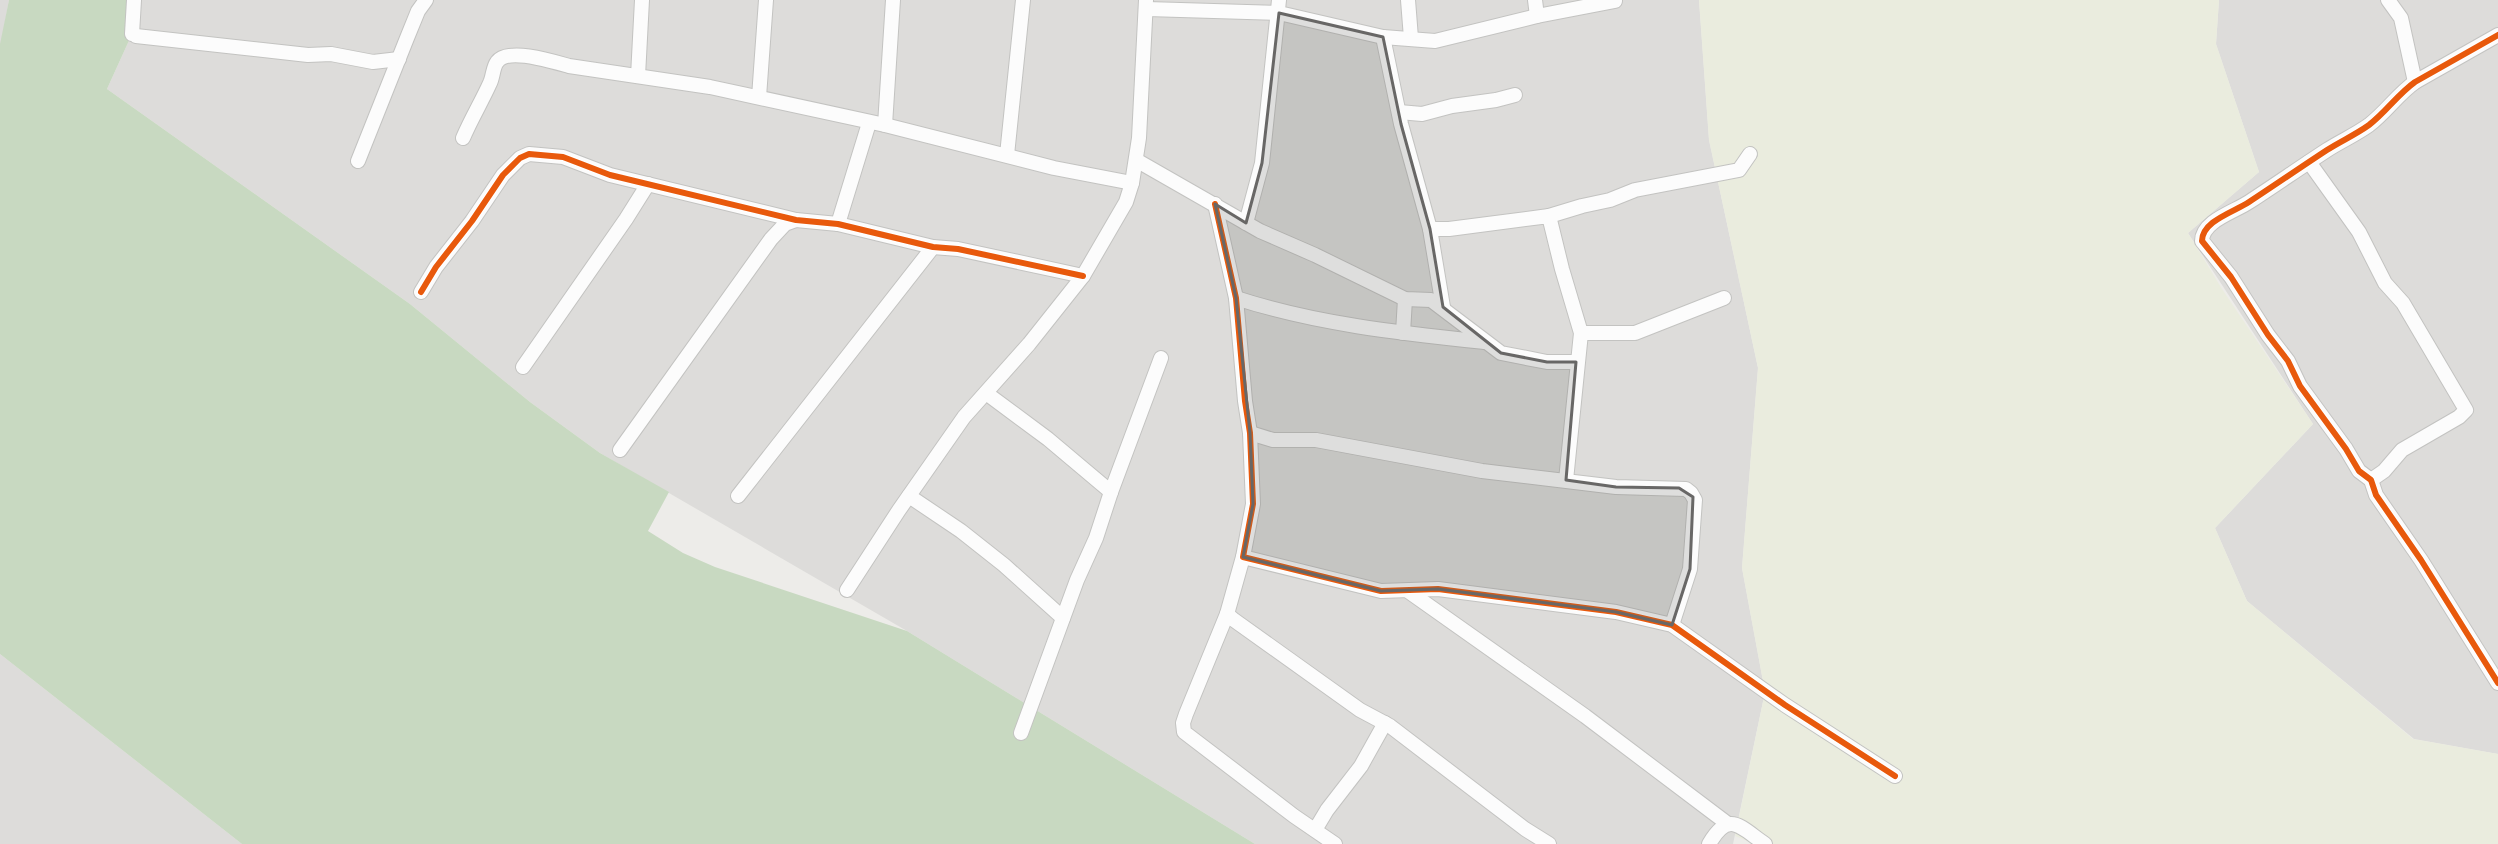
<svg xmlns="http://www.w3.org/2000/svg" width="2498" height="844" font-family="'Noto Sans',sans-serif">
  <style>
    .residential { fill: #dddcda }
    .farmland { fill: #eaecde }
    .forest { fill: #c8d9c1 }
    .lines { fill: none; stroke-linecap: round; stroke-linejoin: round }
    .minor-casing { stroke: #c3c3c1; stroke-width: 16 }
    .minor { stroke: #fcfcfc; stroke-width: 14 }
    .cycleway-casing { stroke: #fff; stroke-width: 8 }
    .cycleway { stroke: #e8590c; stroke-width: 6 }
    .marked { fill: #686766; fill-opacity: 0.2; stroke: #686766; stroke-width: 3; stroke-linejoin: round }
  </style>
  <rect width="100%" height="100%" fill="#edece9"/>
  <g class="residential">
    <polygon points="0,0 9,0 1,44 0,44"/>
    <polygon points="129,0 1699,0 1709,140 1758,368 1742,568 1765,692 1733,844 1255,844 907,631 600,453 530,402 410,304 107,89 132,34"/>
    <polygon points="2219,0 2498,0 2498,754 2414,739 2247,601 2215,528 2313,424 2188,233 2259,172 2216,44"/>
    <polygon points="0,654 242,844 0,844"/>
  </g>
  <polygon class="farmland" points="1699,0 2219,0 2216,44 2259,172 2188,233 2222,289 2313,424 2215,528 2247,601 2413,739 2498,754 2498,844 1755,844 1735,836 1765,692 1742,568 1758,368 1709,140"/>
  <polygon class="forest" points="9,0 129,0 132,34 107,89 410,304 530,402 600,453 669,492 648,531 683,553 715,567 907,631 1255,844 242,844 0,654 0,44"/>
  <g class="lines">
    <defs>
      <g id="minor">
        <polyline points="1408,0 1411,38"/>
        <polyline points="1535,0 1537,16"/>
        <polyline points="2388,0 2401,18 2415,82"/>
        <polyline points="1147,9 1279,13 1383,37 1435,41 1537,16 1615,1"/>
        <polyline points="132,34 134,0"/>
        <path d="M2498 35 2415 82C2398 94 2386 112 2369 125 2355 135 2341 141 2327 150 2301 167 2275 185 2249 202 2234 212 2202 221 2202 241L2231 277 2268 335 2288 361 2300 386 2346 449 2359 471 2371 480 2376 495 2421 560 2498 683"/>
        <polyline points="136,36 308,55 331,54 373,62 399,59"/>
        <polyline points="1383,37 1401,124 1430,229 1449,229 1549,216 1562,269 1581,333 1566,480"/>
        <polyline points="638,76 642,0"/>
        <polyline points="759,97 766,0"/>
        <polyline points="1399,112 1422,114 1452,106 1496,100 1515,95"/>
        <polyline points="885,125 893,0"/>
        <path d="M463 138C471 119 482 101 490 83 493 77 493 67 497 62 508 47 555 62 569 66L710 87 885 125 1054 168 1132 183"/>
        <polyline points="1007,155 1023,0"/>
        <polyline points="1136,160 1260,231 1315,255 1405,299 1431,300 1501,353 1547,362 1576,362"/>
        <polyline points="358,161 407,38 418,11 426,0"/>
        <polyline points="2309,162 2359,232 2385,283 2403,303 2466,410 2459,417 2402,450 2384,471 2371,480"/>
        <polyline points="1215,204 1236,298 1245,401 1250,433 1253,504 1243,557 1381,591 1438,589 1616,612 1672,625 1785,705 1895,776"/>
        <polyline points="1549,216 1582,206 1610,200 1635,190 1739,170 1750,154"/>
        <polyline points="1246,223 1262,163 1279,0"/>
        <polyline points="838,224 869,123"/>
        <polyline points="1430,229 1443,307"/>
        <polyline points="421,292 436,267 472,221 503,175 520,158 529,154 563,157 610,175 796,220 838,224 933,247 958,249 1083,276"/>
        <path d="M1236 298C1315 324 1400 333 1484 342"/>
        <polyline points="1403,333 1405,299"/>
        <polyline points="1581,333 1635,333 1724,298"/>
        <polyline points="523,367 626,219 648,184"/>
        <polyline points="986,393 1048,439 1111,492 1161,358"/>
        <polyline points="1250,433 1273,440 1316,440 1482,471 1616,487 1686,489 1691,493 1695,500 1690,569 1672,625"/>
        <polyline points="620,450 771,239 785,224 796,220"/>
        <polyline points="738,496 933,247"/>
        <polyline points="909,496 961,531 1004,565 1063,618"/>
        <polyline points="1243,557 1227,614 1234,620 1360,710 1390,726 1525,829 1549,844"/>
        <polyline points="847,590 899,510 964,417 1029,344 1083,276 1126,202 1132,183 1139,138 1146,0"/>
        <polyline points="1408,591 1585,716 1728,824"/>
        <polyline points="1227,614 1186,714 1183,723 1184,732 1294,816 1335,844"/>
        <polyline points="1021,733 1077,580 1096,538 1111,492"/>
        <polyline points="1315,830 1327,810 1361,766 1385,723"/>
        <path d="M1709 844C1729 810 1739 826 1765 844"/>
      </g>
    </defs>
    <use href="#minor" class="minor-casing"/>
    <use href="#minor" class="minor"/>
    <defs>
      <g id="cycleway">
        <path d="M2498 35 2415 82C2398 94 2386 112 2369 125 2355 135 2341 141 2327 150 2301 167 2275 185 2249 202 2234 212 2202 221 2202 241L2231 277 2268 335 2288 361 2300 386 2346 449 2359 471 2371 480 2376 495 2421 560 2498 683"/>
        <polyline points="1215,204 1236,298 1245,401 1250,433 1253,504 1243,557 1381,591 1438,589 1616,612 1672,625 1785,705 1895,776"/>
        <polyline points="421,292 436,267 472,221 503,175 520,158 529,154 563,157 610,175 796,220 838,224 933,247 958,249 1083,276"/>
      </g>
    </defs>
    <use href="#cycleway" class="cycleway-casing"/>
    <use href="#cycleway" class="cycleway"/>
  </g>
  <path class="marked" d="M1279 13 1383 37 1401 124 1430 229 1443 307 1501 353 1547 362H1576L1566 480 1616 487 1679 488 1693 497 1690 569 1672 625 1616 612 1438 589 1381 591 1243 557 1253 504 1250 433 1236 298 1215 204 1246 223 1262 163Z"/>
</svg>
